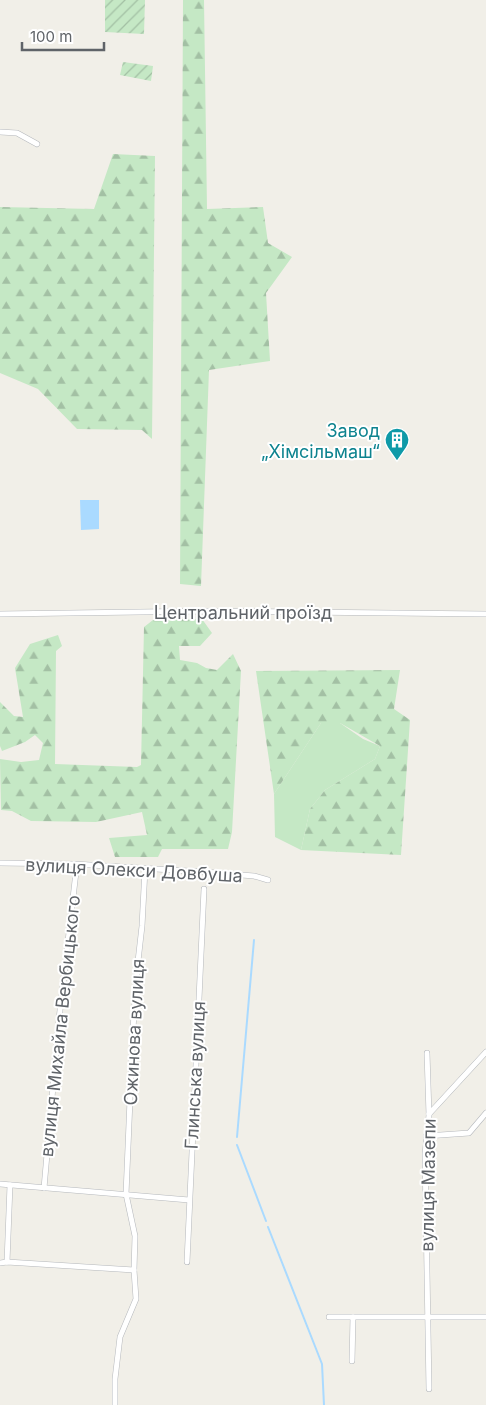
<svg xmlns="http://www.w3.org/2000/svg" width="486" height="1405" font-family="Inter,sans-serif">
  <style>
    .grass { fill: #c5e8c5 }
    .forest { fill: url(#forest-firs) }
    .garden { fill: url(#garden-furrows) }
    .water { fill: #aadaff }
    .lines { fill: none; stroke-linecap: round; stroke-linejoin: round }
    .stream { stroke: #aadaff; stroke-width: 2 }
    .street-casing { stroke: #b5b8bc; stroke-width: 6 }
    .street { stroke: #fff; stroke-width: 5 }
    .labels { text-anchor: middle; dominant-baseline: central; stroke-width: 4; stroke-linejoin: round; paint-order: stroke }
    .culture-label { font-size: 18px; fill: #0d838f; stroke: #fff; text-anchor: end }
    .street-label { font-size: 18px; fill: #5f6368; stroke: #fff }
  </style>
  <defs>
    <pattern id="forest-firs" width="22" height="20" patternUnits="userSpaceOnUse" patternTransform="scale(1.25)"><rect width="22" height="20" fill="#c5e8c5"/><path d="M5 1l3.5 6h-7zM16 11l3.5 6h-7z" fill="#a3c0a4"/></pattern>
    <pattern id="garden-furrows" width="10" height="10" patternUnits="userSpaceOnUse" patternTransform="scale(1.25)"><rect width="10" height="10" fill="#c5e8c5"/><path d="M-1 1l2-2M0 10L10 0M9 11l2-2" fill="none" stroke="#a3c0a4"/></pattern>
  </defs>
  <rect width="100%" height="100%" fill="#f1efe8"/>
  <polygon class="grass" points="321,723 340,723 363,739 380,746 375,759 325,790 310,809 301,850 275,837 274,794"/>
  <g class="forest">
    <polygon points="183,0 204,0 207,209 263,207 268,243 292,257 266,293 270,361 209,370 201,586 180,584"/>
    <polygon points="113,154 155,156 152,439 142,430 77,429 38,389 0,373 0,207 94,209"/>
    <polygon points="202,619 212,633 200,646 179,646 180,660 197,663 206,668 217,670 233,654 241,671 232,832 228,849 162,849 158,857 115,857 109,838 147,835 142,812 96,822 31,821 12,811 1,810 0,759 21,762 39,760 43,743 35,735 25,742 2,751 0,746 0,702 14,716 23,717 15,668 30,644 58,635 62,646 56,651 55,764 137,767 141,765 144,627 153,620"/>
    <polygon points="400,670 394,709 410,720 401,855 301,850 310,809 325,790 375,759 380,746 340,723 321,723 274,794 256,671"/>
  </g>
  <g class="garden">
    <polygon points="105,0 145,0 144,34 105,32"/>
    <polygon points="123,62 153,66 151,81 120,75"/>
  </g>
  <polygon class="water" points="80,500 99,500 99,529 81,530"/>
  <g class="lines">
    <g class="stream">
      <polyline points="237,1137 254,940"/>
      <polyline points="237,1145 266,1221"/>
      <polyline points="268,1227 322,1364 324,1405"/>
    </g>
    <defs>
      <g id="street">
        <polyline points="0,132 17,133 37,144"/>
        <polyline points="0,614 209,611 486,614"/>
        <polyline points="0,863 74,864 205,872 254,876 268,880"/>
        <polyline points="427,1053 429,1115 425,1154 429,1389"/>
        <polyline points="429,1114 486,1052"/>
        <polyline points="426,1136 469,1133 486,1113"/>
        <polyline points="0,1184 189,1200"/>
        <polyline points="44,1188 59,1019 76,872 74,864"/>
        <polyline points="7,1262 10,1185"/>
        <polyline points="187,1262 204,889"/>
        <polyline points="0,1263 7,1262 134,1270"/>
        <polyline points="329,1317 486,1317"/>
        <polyline points="352,1361 353,1317"/>
        <polyline points="115,1405 115,1379 120,1337 136,1299 134,1270 135,1236 126,1194 133,1029 137,970 142,926 145,869"/>
      </g>
    </defs>
    <use href="#street" class="street-casing"/>
    <use href="#street" class="street"/>
  </g>
  <defs>
    <symbol id="building-pin" viewBox="-11 -11 22 30"><path d="M0 17L-7.5 6A9.5 9.5 0 1 1 7.5 6Z" fill="#0f9aa8" stroke="#fff"/><path d="M-4-6H4V6H1V3H-1V6H-4ZM-2.5-4.3h1.7v1.8h-1.7ZM.8-4.3h1.7v1.8H.8ZM-2.5-1h1.7V.8h-1.7ZM.8-1h1.7V.8H.8Z" fill="#fff"/></symbol>
  </defs>
  <g fill-rule="evenodd">
    <use href="#building-pin" x="383" y="426" width="28" height="38"/>
  </g>
  <g class="labels">
    <g class="culture-label">
      <text x="380" y="430">Завод<tspan x="380" dy="21">„Хімсільмаш“</tspan></text>
    </g>
    <g class="street-label">
      <text x="243" y="612">Центральний проїзд</text>
      <text transform="translate(134 870) rotate(3)">вулиця Олекси Довбуша</text>
      <text transform="translate(60 1026) rotate(-84)">вулиця Михайла Вербицького</text>
      <text transform="translate(134 1032) rotate(-87)">Ожинова вулиця</text>
      <text transform="translate(195 1075) rotate(-87)">Глинська вулиця</text>
      <text transform="translate(428 1185) rotate(-89)">вулиця Мазепи</text>
    </g>
  </g>
  <path d="M22 42v8h82v-8" fill="none" stroke="#5f6368" stroke-width="2.5"/>
  <text x="30" y="42" font-size="15" fill="#5f6368" stroke="#ffffff" stroke-width="4" paint-order="stroke">100 m</text>
</svg>
